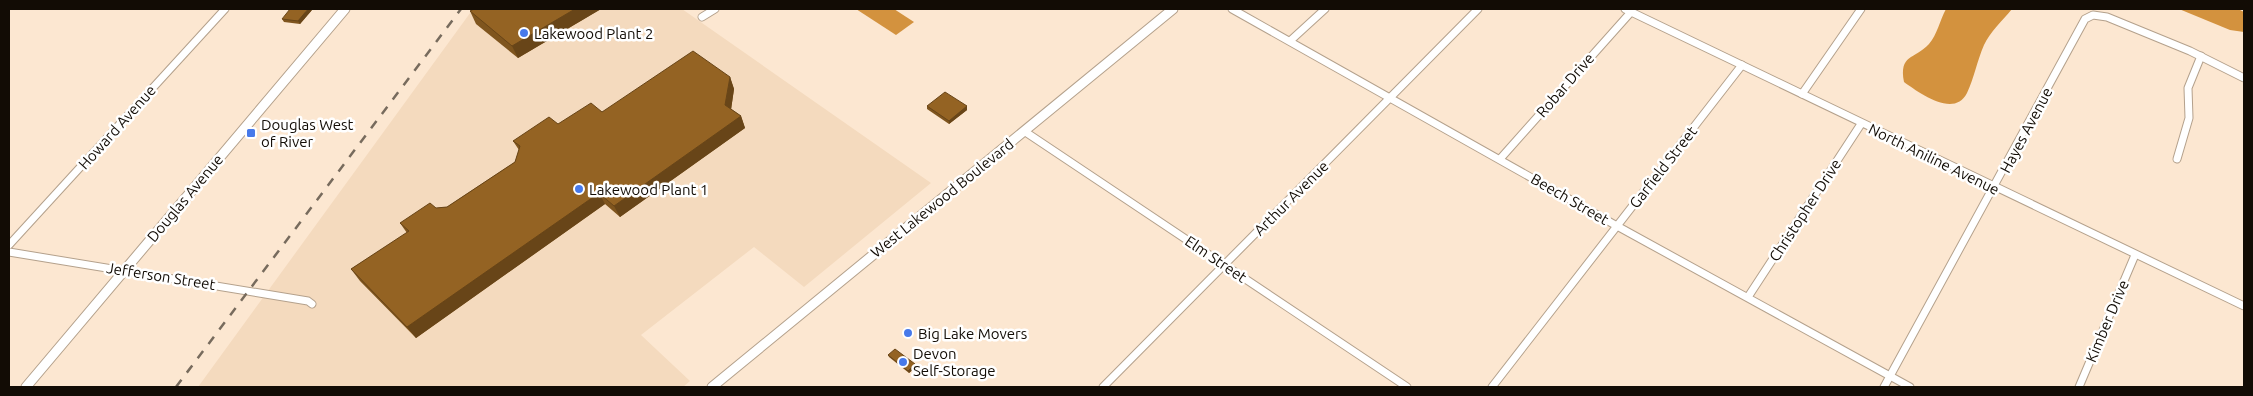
<svg xmlns="http://www.w3.org/2000/svg" width="2253" height="396" font-family="Ubuntu,sans-serif">
  <style>
    .built { fill: #f4dabe }
    .water { fill: #d3923e }
    .lines { fill: none; stroke-linecap: round; stroke-linejoin: round }
    .minor-casing { stroke: #b4a18c; stroke-width: 9 }
    .tertiary-casing { stroke: #b4a18c; stroke-width: 11 }
    .minor { stroke: #fff; stroke-width: 7 }
    .tertiary { stroke: #fff; stroke-width: 9 }
    .rail { stroke: #776b5d; stroke-width: 2.5; stroke-dasharray: 9 9; stroke-linecap: butt }
    .wall { fill: #7f551e }
    .shaded-wall { fill: #684518 }
    .building { fill: #946323; stroke: #684518 }
    .poi-dot { fill: #4779ea; stroke: #fff; stroke-width: 2 }
    .labels { text-anchor: middle; dominant-baseline: central; stroke-width: 5; stroke-linejoin: round; paint-order: stroke }
    .poi-label { font-size: 15px; fill: #120c05; stroke: #fff; text-anchor: start }
    .street-label { font-size: 15px; fill: #120c05; stroke: #fff }
  </style>
  <rect width="100%" height="100%" fill="#fce7d1"/>
  <polygon class="built" points="473,9 682,9 931,183 804,287 754,247 641,335 690,381 683,387 198,387"/>
  <g class="water">
    <polygon points="856,9 894,9 914,22 896,35"/>
    <path d="M1946 9H2012C2003 20 1990 32 1984 45 1977 61 1974 78 1967 93 1954 119 1918 92 1904 82 1899 54 1914 60 1929 44 1937 35 1940 20 1946 9Z"/>
    <polygon points="2179,9 2238,9 2244,12 2244,32 2230,30"/>
  </g>
  <g class="lines">
    <defs>
      <g id="minor">
        <polyline points="1232,9 1617,226 1910,387"/>
        <polyline points="1625,9 2244,306"/>
        <polyline points="702,17 715,9"/>
        <polyline points="1290,41 1325,9"/>
        <polyline points="1802,94 1861,9"/>
        <polyline points="1024,131 1407,387"/>
        <polyline points="1500,159 1631,12"/>
        <polyline points="2177,159 2189,118 2188,88 2201,56"/>
        <polyline points="9,245 225,9"/>
        <polyline points="9,252 308,301 312,304"/>
        <polyline points="1748,297 1861,124"/>
        <polyline points="1103,387 1478,9"/>
        <polyline points="1492,387 1742,65"/>
        <polyline points="1884,387 2085,19 2093,15 2107,17 2190,51 2244,78"/>
        <polyline points="2079,387 2135,255"/>
      </g>
      <g id="tertiary">
        <polyline points="26,387 345,9"/>
        <polyline points="712,387 1173,9"/>
      </g>
    </defs>
    <use href="#minor" class="minor-casing"/>
    <use href="#tertiary" class="tertiary-casing"/>
    <use href="#minor" class="minor"/>
    <use href="#tertiary" class="tertiary"/>
    <polyline class="rail" points="176,387 461,9"/>
  </g>
  <g class="wall">
    <polygon points="474,9 601,9 518,58 476,24 470,11"/>
    <polygon points="312,10 300,24 284,22 282,19"/>
    <polygon points="730,77 734,89 731,109 741,116 745,128 620,217 605,204 416,338 360,281 351,269 407,233 400,223 436,208 447,207 515,162 519,150 513,141 558,124"/>
    <polygon points="927,106 967,106 967,110 949,124 927,109"/>
    <polygon points="888,355 916,367 909,373 889,357"/>
  </g>
  <g class="shaded-wall">
    <polygon points="308,9 311,9 312,10 300,24 298,21"/>
    <polygon points="575,9 601,9 518,58 512,46"/>
    <polygon points="730,77 734,89 730,117 725,105"/>
    <polygon points="967,106 967,110 949,124 949,121"/>
    <polygon points="741,116 745,128 620,217 614,206"/>
    <polygon points="599,193 605,204 416,338 407,327"/>
    <polygon points="915,364 916,367 909,373 908,371"/>
  </g>
  <g class="building">
    <polygon points="290,9 308,9 298,21 282,19"/>
    <polygon points="474,9 575,9 512,46 470,11"/>
    <polygon points="693,51 730,77 725,105 741,116 614,206 599,193 407,327 351,269 409,231 400,223 430,203 436,208 447,207 515,162 520,146 513,141 549,117 558,124 591,103 602,112"/>
    <polygon points="945,92 967,106 949,121 927,106"/>
    <polygon points="895,349 915,364 908,371 888,355"/>
  </g>
  <g class="poi-dot">
    <circle cx="524" cy="33" r="5"/>
    <rect x="246" y="128" width="10" height="10" rx="2.5"/>
    <circle cx="579" cy="189" r="5"/>
    <circle cx="908" cy="333" r="5"/>
    <circle cx="903" cy="362" r="5"/>
  </g>
  <g class="labels">
    <g class="poi-label">
      <text x="534" y="33">Lakewood Plant 2</text>
      <text x="261" y="124">Douglas West<tspan x="261" dy="17">of River</tspan></text>
      <text x="589" y="189">Lakewood Plant 1</text>
      <text x="918" y="333">Big Lake Movers</text>
      <text x="913" y="353">Devon<tspan x="913" dy="17">Self-Storage</tspan></text>
    </g>
    <g class="street-label">
      <text transform="translate(1565 85) rotate(-49)">Robar Drive</text>
      <text transform="translate(117 127) rotate(-48)">Howard Avenue</text>
      <text transform="translate(2026 130) rotate(-62)">Hayes Avenue</text>
      <text transform="translate(1934 159) rotate(26)">North Aniline Avenue</text>
      <text transform="translate(1663 167) rotate(-52)">Garfield Street</text>
      <text transform="translate(185 198) rotate(-50)">Douglas Avenue</text>
      <text transform="translate(942 198) rotate(-39)">West Lakewood Boulevard</text>
      <text transform="translate(1291 198) rotate(-45)">Arthur Avenue</text>
      <text transform="translate(1570 199) rotate(30)">Beech Street</text>
      <text transform="translate(1805 210) rotate(-57)">Christopher Drive</text>
      <text transform="translate(1216 259) rotate(34)">Elm Street</text>
      <text transform="translate(161 276) rotate(9)">Jefferson Street</text>
      <text transform="translate(2107 321) rotate(-67)">Kimber Drive</text>
    </g>
  </g>
  <rect width="2253" height="396" fill="none" stroke="#120c05" stroke-width="20"/>
</svg>
